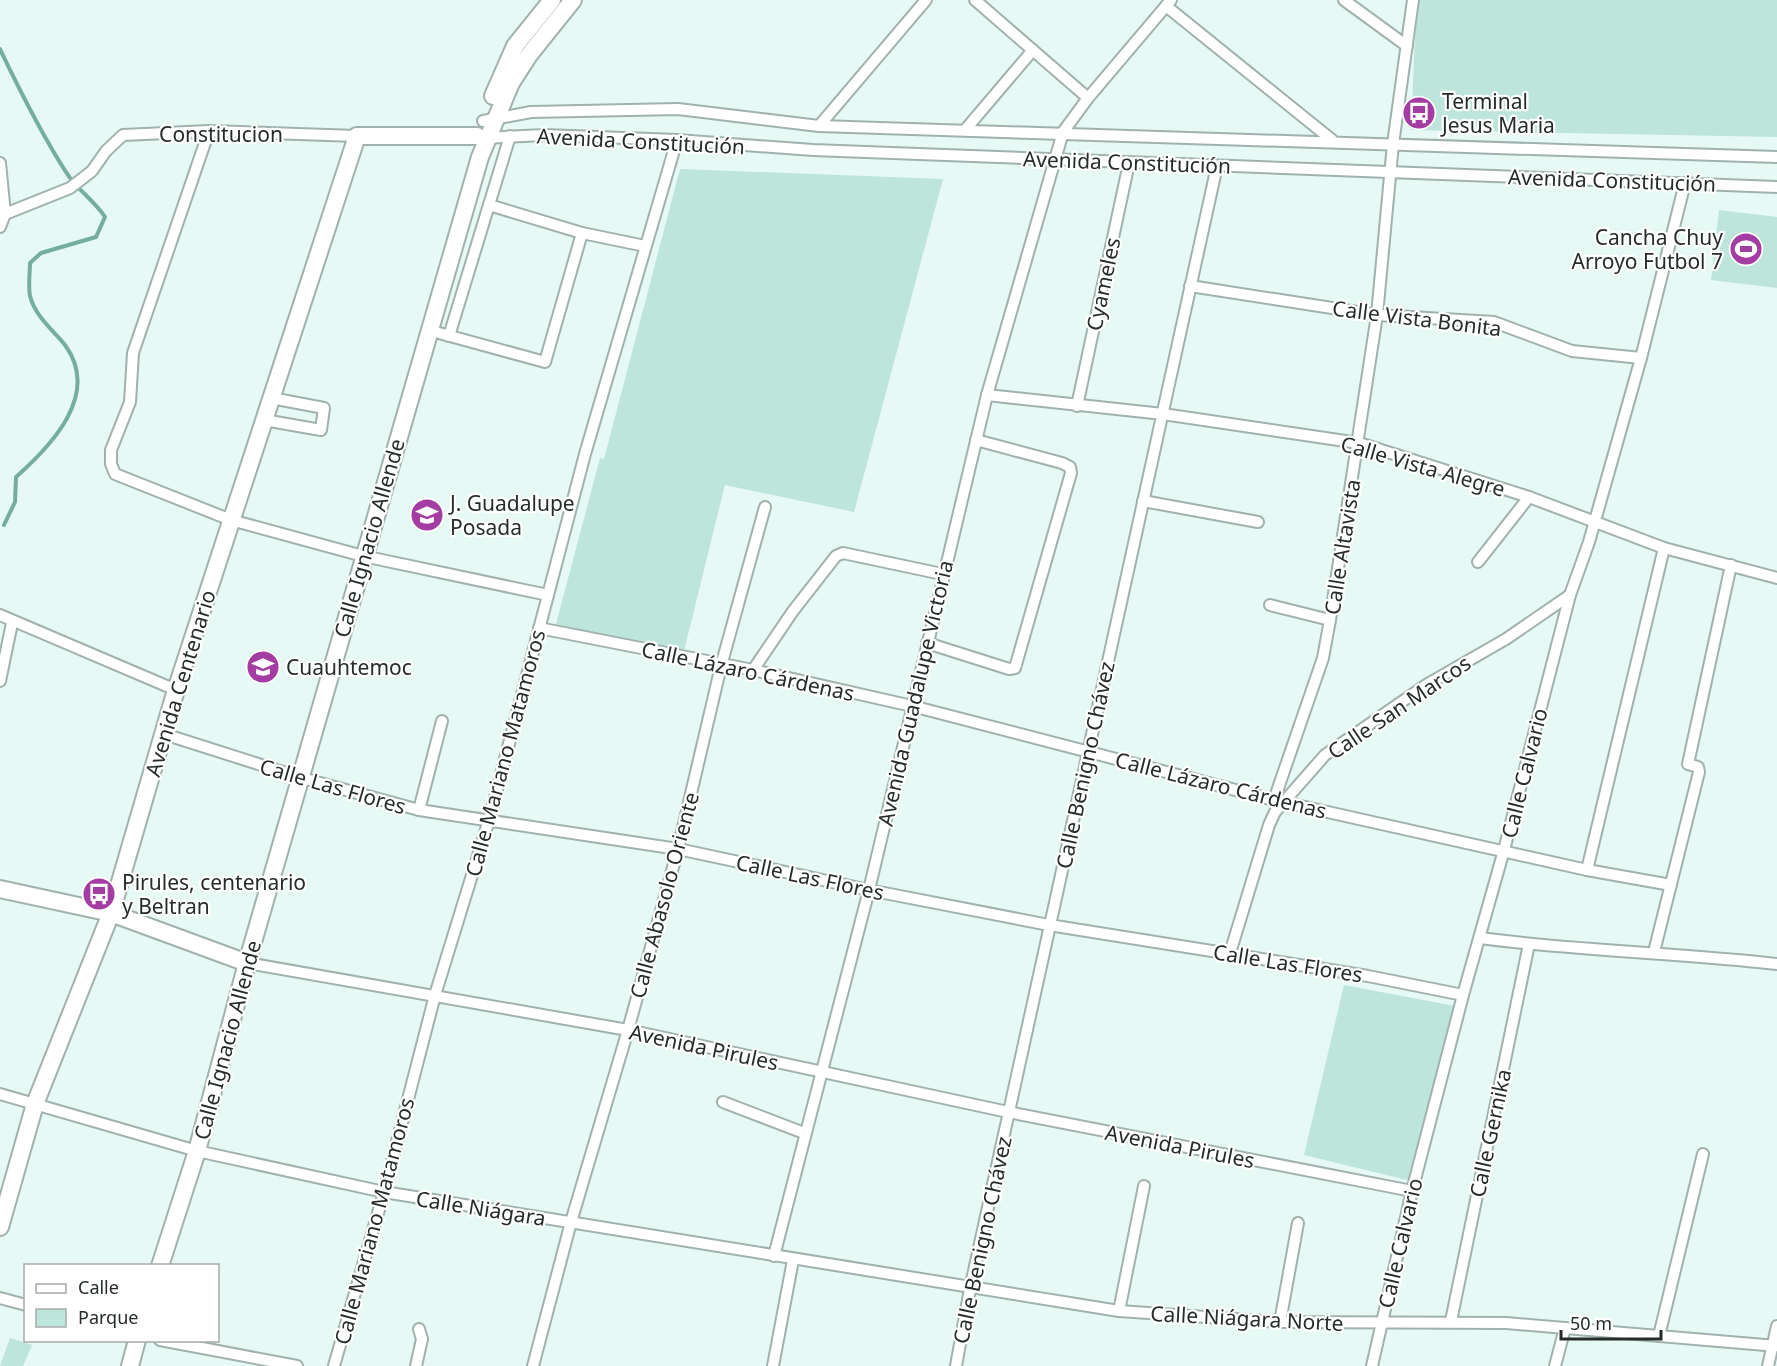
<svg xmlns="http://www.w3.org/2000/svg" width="1777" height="1366" font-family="'Noto Sans',sans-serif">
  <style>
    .green { fill: #bde5db }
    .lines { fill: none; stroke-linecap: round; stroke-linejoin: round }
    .stream { stroke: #75ada0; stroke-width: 4 }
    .street-casing { stroke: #a1b2ae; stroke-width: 14 }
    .secondary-casing { stroke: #a1b2ae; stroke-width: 20 }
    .street { stroke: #fff; stroke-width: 10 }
    .secondary { stroke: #fff; stroke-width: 16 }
    .labels { text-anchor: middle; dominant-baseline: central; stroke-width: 4.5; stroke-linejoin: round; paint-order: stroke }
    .poi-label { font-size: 21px; fill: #252c2a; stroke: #fff; text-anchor: start }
    .street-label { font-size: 21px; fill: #252c2a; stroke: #fff }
  </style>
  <rect width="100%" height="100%" fill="#e7f9f4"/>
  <g class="green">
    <polygon points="1420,0 1777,0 1777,137 1411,130 1415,34"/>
    <polygon points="680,169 943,179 854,512 725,485 683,655 556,624 600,458 604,459"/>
    <polygon points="1719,210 1777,217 1777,288 1711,280"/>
    <polygon points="1344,985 1455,1006 1411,1181 1304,1155"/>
    <polygon points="10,1338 32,1345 23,1366 0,1366"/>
  </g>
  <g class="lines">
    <path class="stream" d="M0 49C20 91 41 133 66 172 76 189 94 200 105 217L96 237 41 253 30 263C30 273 28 286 30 296 35 316 53 330 65 345 101 394 52 445 16 477L15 502 4 525"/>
    <defs>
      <g id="street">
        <polyline points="975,0 1088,98"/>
        <polyline points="1344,0 1407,46"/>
        <polyline points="1166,6 1332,140"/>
        <polyline points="483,121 531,112 678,109 819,126 1777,157"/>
        <polyline points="819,126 926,0"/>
        <polyline points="965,130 1033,50"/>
        <polyline points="209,131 133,353 130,402 111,450 111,464 115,474 231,520 363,556 548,595"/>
        <polyline points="483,138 544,135 677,140 813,150 1777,187"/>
        <polyline points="0,163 5,214"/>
        <polyline points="489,205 582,233 645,246"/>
        <polyline points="0,227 5,214 70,188 92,171 106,151 123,135 209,131 357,136"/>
        <polyline points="1190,286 1377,315 1494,322 1572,351 1641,358"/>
        <polyline points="428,330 545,362 582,233"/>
        <polyline points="449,336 510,136"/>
        <polyline points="987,395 1163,414 1359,443 1529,497 1664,548 1777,578"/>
        <polyline points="1077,406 1129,163"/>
        <polyline points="264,420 321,430 324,408 271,398"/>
        <polyline points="1143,501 1258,522"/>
        <polyline points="1478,562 1529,497"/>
        <polyline points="1270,605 1330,620"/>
        <polyline points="0,615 176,690"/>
        <polyline points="539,628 753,670 912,706 1274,800 1587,870 1671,885"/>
        <polyline points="927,643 1009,669 1015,668 1071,473 1070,467 1062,463 976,440"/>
        <polyline points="753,670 793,611 836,556 843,553 942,574"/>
        <polyline points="0,681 12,623"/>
        <polyline points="164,734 302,778 419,810 678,849 869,890 1049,925 1368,976 1463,995"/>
        <polyline points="1274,800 1323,658 1330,620 1377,315 1393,144 1413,0"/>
        <polyline points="419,810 442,721"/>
        <polyline points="1587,870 1664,548"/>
        <path d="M1480 938C1579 951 1678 953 1777 964"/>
        <polyline points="1654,952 1699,772 1698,767 1688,764 1731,565"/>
        <polyline points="1230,953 1269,825 1275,812 1325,755 1426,685 1506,639 1570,595"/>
        <polyline points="247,963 628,1030 1008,1112 1412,1191"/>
        <polyline points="0,1094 197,1151 384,1192 1119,1311 1280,1322 1506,1323 1777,1346"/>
        <polyline points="723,1102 804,1133"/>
        <polyline points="774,1256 869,890 987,395 1063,132 1088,98 1171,0"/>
        <polyline points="0,1298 26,1305"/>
        <polyline points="1119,1311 1144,1186"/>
        <polyline points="1451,1321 1529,944"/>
        <polyline points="1280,1322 1298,1223"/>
        <polyline points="1659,1336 1703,1154"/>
        <polyline points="160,1340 297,1366"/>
        <polyline points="334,1366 384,1192 435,995 489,820 585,454 677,140"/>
        <polyline points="416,1366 422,1339 419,1329"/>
        <polyline points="533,1366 571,1222 628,1030 678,849 721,666 765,507"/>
        <polyline points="773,1366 793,1260"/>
        <polyline points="956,1366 970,1289 1217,166"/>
        <polyline points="1372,1366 1412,1191 1463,995 1504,850 1570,595 1589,542 1641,358 1685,183"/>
        <polyline points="1555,1366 1565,1328"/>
        <polyline points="1768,1366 1777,1326"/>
      </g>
      <g id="secondary">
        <polyline points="493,96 515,46 552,0"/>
        <polyline points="0,889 111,913 247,963"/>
        <polyline points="0,1227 35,1104 111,913 176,690 357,136 477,136"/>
        <polyline points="160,1266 197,1151 247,963 480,157 511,83 529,55 573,0"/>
        <polyline points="130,1366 137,1340"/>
      </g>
    </defs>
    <use href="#street" class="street-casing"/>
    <use href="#secondary" class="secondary-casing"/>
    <use href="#street" class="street"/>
    <use href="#secondary" class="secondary"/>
  </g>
  <defs>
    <symbol id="bus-disc" viewBox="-11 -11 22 22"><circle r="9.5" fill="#a33da1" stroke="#fff"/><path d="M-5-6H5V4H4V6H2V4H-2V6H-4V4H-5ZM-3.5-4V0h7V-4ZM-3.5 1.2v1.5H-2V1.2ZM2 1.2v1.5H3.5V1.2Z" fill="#fff"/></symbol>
    <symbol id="stadium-disc" viewBox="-11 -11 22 22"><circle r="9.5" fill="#a33da1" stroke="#fff"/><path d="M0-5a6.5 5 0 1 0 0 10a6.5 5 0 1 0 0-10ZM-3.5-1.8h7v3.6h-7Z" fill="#fff"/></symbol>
    <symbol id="school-disc" viewBox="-11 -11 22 22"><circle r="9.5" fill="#a33da1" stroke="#fff"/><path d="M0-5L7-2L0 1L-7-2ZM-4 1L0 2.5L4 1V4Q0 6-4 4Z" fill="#fff"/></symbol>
  </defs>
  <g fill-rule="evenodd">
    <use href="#bus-disc" x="1400" y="94" width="38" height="38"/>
    <use href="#stadium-disc" x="1727" y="230" width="38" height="38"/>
    <use href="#school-disc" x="408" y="496" width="38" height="38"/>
    <use href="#school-disc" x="244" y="648" width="38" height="38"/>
    <use href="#bus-disc" x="80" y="875" width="38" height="38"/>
  </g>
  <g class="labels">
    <g class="poi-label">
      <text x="1442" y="101">Terminal<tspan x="1442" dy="24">Jesus Maria</tspan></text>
      <text x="1723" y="237" text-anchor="end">Cancha Chuy<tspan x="1723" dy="24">Arroyo Futbol 7</tspan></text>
      <text x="450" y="503">J. Guadalupe<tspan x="450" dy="24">Posada</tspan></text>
      <text x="286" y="667">Cuauhtemoc</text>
      <text x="122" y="882">Pirules, centenario<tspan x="122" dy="24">y Beltran</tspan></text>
    </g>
    <g class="street-label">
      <text x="221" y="134">Constitucion</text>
      <text transform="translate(641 141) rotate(3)">Avenida Constitución</text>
      <text transform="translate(1127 162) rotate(2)">Avenida Constitución</text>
      <text transform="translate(1612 180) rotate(2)">Avenida Constitución</text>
      <text transform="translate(1103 284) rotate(-78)">Cyameles</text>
      <text transform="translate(1417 318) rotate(7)">Calle Vista Bonita</text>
      <text transform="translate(1423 466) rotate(16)">Calle Vista Alegre</text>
      <text transform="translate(369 538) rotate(-74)">Calle Ignacio Allende</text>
      <text transform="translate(1342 547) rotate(-81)">Calle Altavista</text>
      <text transform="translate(748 671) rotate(12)">Calle Lázaro Cárdenas</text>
      <text transform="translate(180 683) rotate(-73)">Avenida Centenario</text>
      <text transform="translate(915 693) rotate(-77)">Avenida Guadalupe Victoria</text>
      <text transform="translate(1399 707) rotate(-34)">Calle San Marcos</text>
      <text transform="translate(505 753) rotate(-75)">Calle Mariano Matamoros</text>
      <text transform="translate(1085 765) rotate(-78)">Calle Benigno Chávez</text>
      <text transform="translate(1524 773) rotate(-76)">Calle Calvario</text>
      <text transform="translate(1221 785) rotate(14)">Calle Lázaro Cárdenas</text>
      <text transform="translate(333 786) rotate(16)">Calle Las Flores</text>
      <text transform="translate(810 877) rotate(12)">Calle Las Flores</text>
      <text transform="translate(664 895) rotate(-75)">Calle Abasolo Oriente</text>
      <text transform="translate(1288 963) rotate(9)">Calle Las Flores</text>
      <text transform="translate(227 1040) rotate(-75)">Calle Ignacio Allende</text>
      <text transform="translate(704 1047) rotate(12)">Avenida Pirules</text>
      <text transform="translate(1490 1133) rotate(-78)">Calle Gernika</text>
      <text transform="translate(1180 1146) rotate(11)">Avenida Pirules</text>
      <text transform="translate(481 1208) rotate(9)">Calle Niágara</text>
      <text transform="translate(374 1221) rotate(-75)">Calle Mariano Matamoros</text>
      <text transform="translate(982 1240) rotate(-78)">Calle Benigno Chávez</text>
      <text transform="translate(1400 1243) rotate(-77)">Calle Calvario</text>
      <text transform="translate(1247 1318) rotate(3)">Calle Niágara Norte</text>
    </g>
  </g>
  <rect x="24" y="1264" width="195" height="78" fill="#ffffff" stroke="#a8abaa" stroke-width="1.5"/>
  <rect x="36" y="1284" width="30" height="9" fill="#ffffff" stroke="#a8abaa" stroke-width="1.5"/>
  <text x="78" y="1294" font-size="18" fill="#252c2a">Calle</text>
  <rect x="36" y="1309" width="30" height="18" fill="#bde5db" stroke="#a8abaa" stroke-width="1.5"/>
  <text x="78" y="1324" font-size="18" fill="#252c2a">Parque</text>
  <path d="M1561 1330v9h100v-9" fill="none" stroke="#252c2a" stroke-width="3"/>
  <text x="1570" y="1330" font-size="18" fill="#252c2a" stroke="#ffffff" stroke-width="4.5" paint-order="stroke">50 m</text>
</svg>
